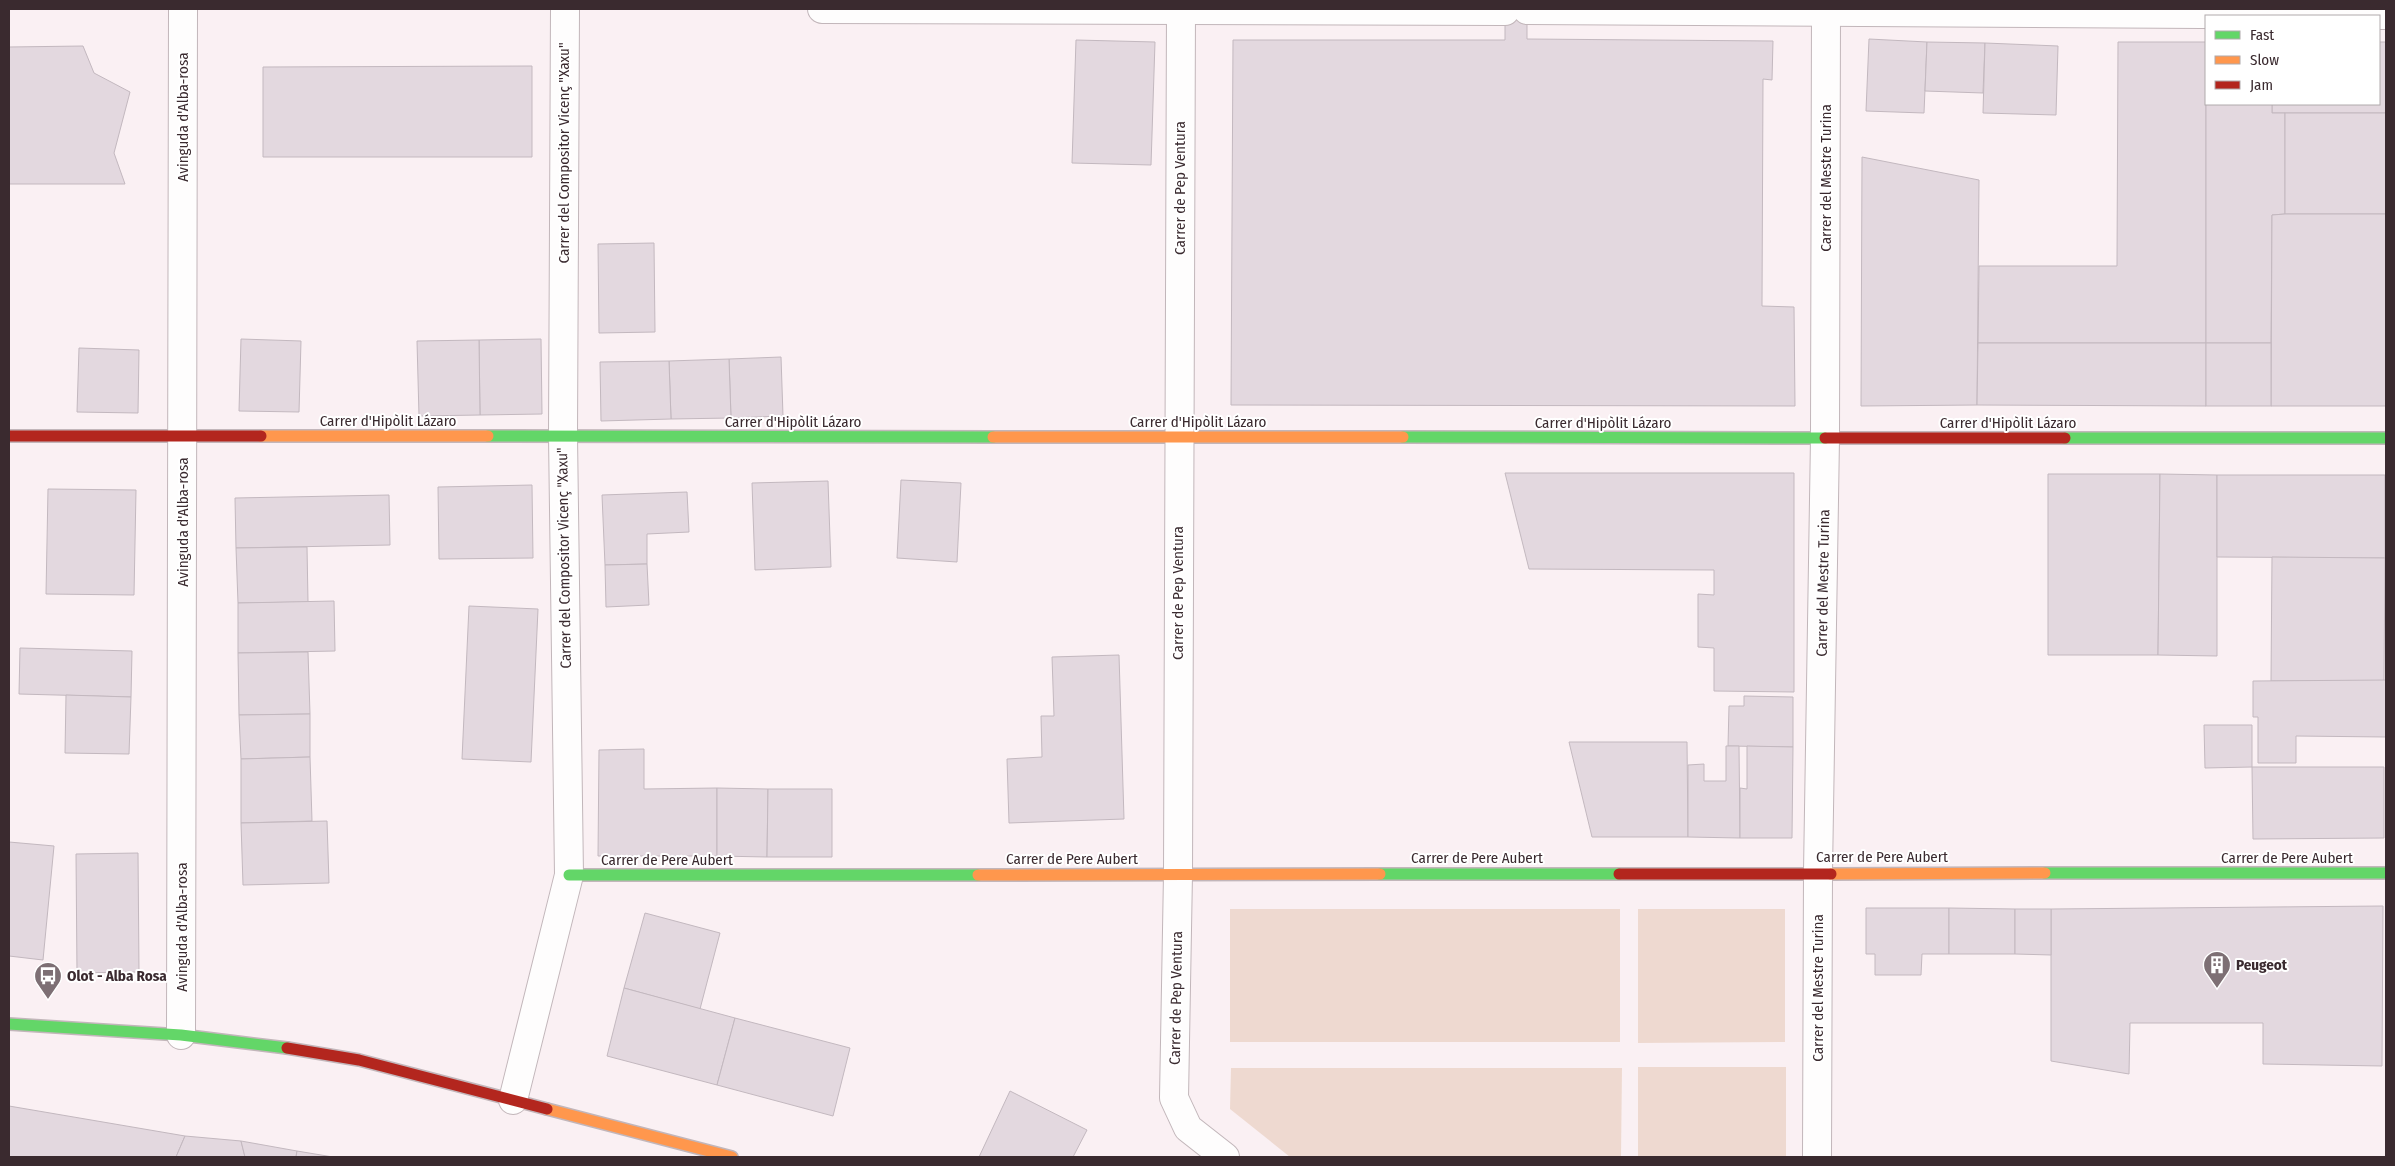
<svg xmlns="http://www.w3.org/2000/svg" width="2395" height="1166" font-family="'Fira Sans Condensed',sans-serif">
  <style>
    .green { fill: #eed9d0 }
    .building { fill: #e3d8df; stroke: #c3b8bf }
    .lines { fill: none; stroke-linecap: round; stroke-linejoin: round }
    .street-casing { stroke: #c2b6ba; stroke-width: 30 }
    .fast-casing { stroke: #c2b6ba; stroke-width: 14 }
    .slow-casing { stroke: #c2b6ba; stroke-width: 14 }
    .jam-casing { stroke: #c2b6ba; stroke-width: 14 }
    .street { stroke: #fefdfd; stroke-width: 28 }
    .fast { stroke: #63d668; stroke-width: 11 }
    .slow { stroke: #ff974d; stroke-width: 11 }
    .jam { stroke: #b3261e; stroke-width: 11 }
    .labels { text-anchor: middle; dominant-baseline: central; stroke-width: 4; stroke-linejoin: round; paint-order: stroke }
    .street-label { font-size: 15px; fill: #3a2a2f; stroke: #fff }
    .poi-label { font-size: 15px; font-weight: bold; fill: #3a2a2f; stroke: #fff; text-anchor: start }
  </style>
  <rect width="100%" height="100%" fill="#faf0f3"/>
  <g class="green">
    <rect x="1230" y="909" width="390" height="133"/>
    <polygon points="1638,909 1785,909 1785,1042 1638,1043"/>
    <rect x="1638" y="1067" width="148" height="90"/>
    <polygon points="1231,1068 1622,1068 1621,1157 1290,1157 1230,1109"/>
  </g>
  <g class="building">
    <polygon points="1505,9 1527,9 1527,39 1773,41 1772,80 1763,79 1762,306 1794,307 1795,406 1231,405 1233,40 1505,40"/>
    <polygon points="1869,39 1927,42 1924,113 1866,111"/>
    <polygon points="1076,40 1155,42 1151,165 1072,163"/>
    <polygon points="1927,42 1985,43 1983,93 1925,91"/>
    <polygon points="2118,42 2206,42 2206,343 1978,343 1979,266 2117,266"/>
    <polygon points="2379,42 2386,42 2386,113 2272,113 2272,104 2379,104"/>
    <polygon points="1985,43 2058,46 2056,115 1983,113"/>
    <polygon points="83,46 94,73 130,92 114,153 125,184 9,184 9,47"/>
    <polygon points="2206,60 2206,104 2272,104 2272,113 2285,113 2285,214 2272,215 2271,343 2206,343"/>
    <polygon points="532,66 532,157 263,157 263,67"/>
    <rect x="2285" y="113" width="101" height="101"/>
    <polygon points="1862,157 1979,180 1977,405 1861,406"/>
    <polygon points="2285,214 2386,214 2386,406 2271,406 2272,215"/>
    <polygon points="654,243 655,332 599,333 598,244"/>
    <polygon points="241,339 301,341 299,412 239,411"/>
    <polygon points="541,339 542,414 480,415 479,340"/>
    <polygon points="479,340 480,415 419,416 417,341"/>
    <polygon points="1978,343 2206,343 2206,406 1977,405"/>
    <rect x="2206" y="343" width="65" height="63"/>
    <polygon points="79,348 139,350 138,413 77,412"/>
    <polygon points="781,357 783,416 731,418 729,359"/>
    <polygon points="729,359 731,418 671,419 669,361"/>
    <polygon points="669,361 671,419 601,421 600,362"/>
    <polygon points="1505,473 1794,473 1794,692 1714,691 1714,648 1698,647 1698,594 1714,595 1714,570 1529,569"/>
    <polygon points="2048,474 2160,474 2158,655 2048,655"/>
    <polygon points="2160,474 2217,475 2217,656 2158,655"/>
    <polygon points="2217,475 2385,475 2385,558 2217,557"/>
    <polygon points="901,480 961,483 957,562 897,558"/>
    <polygon points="828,481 831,567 755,570 752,483"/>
    <polygon points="532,485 533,558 439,559 438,487"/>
    <polygon points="48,489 136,490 134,595 46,594"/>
    <polygon points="687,492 689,532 647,534 647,564 605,565 602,495"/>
    <polygon points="389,495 390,545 236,548 235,498"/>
    <polygon points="307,547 308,602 238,603 236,548"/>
    <polygon points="2272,557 2385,558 2384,681 2271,681"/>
    <polygon points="647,564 649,605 606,607 605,565"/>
    <polygon points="334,601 335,651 238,653 238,603"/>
    <polygon points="469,606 538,609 531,762 462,759"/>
    <polygon points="20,648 132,651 131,697 19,694"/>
    <polygon points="308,652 310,714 239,715 238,653"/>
    <polygon points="1119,655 1124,819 1009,823 1007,759 1042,757 1041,716 1054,716 1052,657"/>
    <polygon points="2386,680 2386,737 2296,736 2296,763 2258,763 2258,717 2253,717 2253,681"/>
    <polygon points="66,695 131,697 129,754 65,753"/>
    <polygon points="1744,696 1793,697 1793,747 1728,746 1729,706 1744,706"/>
    <polygon points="310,714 310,757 241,759 239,715"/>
    <polygon points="2204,725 2252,725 2252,767 2205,768"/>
    <polygon points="1569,742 1687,742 1688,837 1592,837"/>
    <polygon points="1726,746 1739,746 1740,838 1688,837 1688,765 1704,764 1704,781 1726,781"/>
    <polygon points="1747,746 1793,747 1792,838 1740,838 1740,788 1747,789"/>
    <polygon points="644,749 644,789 717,788 717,856 598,856 599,750"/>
    <polygon points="310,757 312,821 241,823 241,759"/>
    <polygon points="2252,767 2384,767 2384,838 2253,839"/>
    <polygon points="717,788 768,789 767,857 717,856"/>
    <polygon points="768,789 832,789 832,857 767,857"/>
    <polygon points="327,821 329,883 243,885 241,823"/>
    <polygon points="9,842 54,846 43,960 9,956"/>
    <polygon points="138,853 139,972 77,973 76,854"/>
    <polygon points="2383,906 2382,1066 2263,1064 2263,1023 2130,1023 2129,1074 2051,1061 2051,909"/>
    <polygon points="1866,908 1949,908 1949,954 1922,954 1921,975 1875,975 1875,954 1866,954"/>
    <polygon points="1949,908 2015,909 2015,954 1949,954"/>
    <polygon points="2015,909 2051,909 2051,955 2015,954"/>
    <polygon points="645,913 720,933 700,1009 624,988"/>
    <polygon points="624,988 735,1018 717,1085 607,1056"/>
    <polygon points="735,1018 850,1048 833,1116 717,1085"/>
    <polygon points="1010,1091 1087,1130 1073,1157 979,1157"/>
    <polygon points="9,1106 185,1136 176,1157 9,1157"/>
    <polygon points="185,1136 241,1141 245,1157 176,1157"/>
    <polygon points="241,1141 297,1151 296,1157 245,1157"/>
    <polygon points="297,1151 333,1157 296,1157"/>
  </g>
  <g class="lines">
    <defs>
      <g id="street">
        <polyline points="822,9 1505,11"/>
        <polyline points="1181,9 1178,874 1174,1098 1188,1128 1225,1157"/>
        <polyline points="1527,10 2386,15"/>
        <polyline points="181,1035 183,9"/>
        <polyline points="513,1100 569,875 563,436 565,9"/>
        <polyline points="1817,1157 1818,872 1825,438 1826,9"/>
      </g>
      <g id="fast">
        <polyline points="488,436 993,437"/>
        <polyline points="1403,437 1825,438"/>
        <polyline points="2065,438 2386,438"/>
        <polyline points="2045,873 2386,873"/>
        <polyline points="1380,874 1619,874"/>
        <polyline points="569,875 978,875"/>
        <polyline points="9,1024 181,1035 287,1048"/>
      </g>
      <g id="slow">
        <polyline points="261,436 488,436"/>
        <polyline points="993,437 1403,437"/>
        <polyline points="1831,874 2045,873"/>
        <polyline points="978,875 1380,874"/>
        <polyline points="547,1109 732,1157"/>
      </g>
      <g id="jam">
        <polyline points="9,436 261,436"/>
        <polyline points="1825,438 2065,438"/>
        <polyline points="1619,874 1831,874"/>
        <polyline points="287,1048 359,1060 547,1109"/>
      </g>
    </defs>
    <use href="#street" class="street-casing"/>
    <use href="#fast" class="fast-casing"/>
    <use href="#slow" class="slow-casing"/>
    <use href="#jam" class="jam-casing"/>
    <use href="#street" class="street"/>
    <use href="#fast" class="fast"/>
    <use href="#slow" class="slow"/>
    <use href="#jam" class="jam"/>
  </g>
  <defs>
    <symbol id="building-pin" viewBox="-11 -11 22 30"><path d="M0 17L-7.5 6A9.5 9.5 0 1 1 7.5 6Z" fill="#7d6f74" stroke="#fff"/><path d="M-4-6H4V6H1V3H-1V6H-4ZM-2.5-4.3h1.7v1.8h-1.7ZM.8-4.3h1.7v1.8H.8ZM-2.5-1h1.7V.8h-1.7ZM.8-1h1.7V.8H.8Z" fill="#fff"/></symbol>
    <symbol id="bus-pin" viewBox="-11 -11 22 30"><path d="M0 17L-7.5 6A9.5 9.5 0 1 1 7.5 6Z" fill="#7d6f74" stroke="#fff"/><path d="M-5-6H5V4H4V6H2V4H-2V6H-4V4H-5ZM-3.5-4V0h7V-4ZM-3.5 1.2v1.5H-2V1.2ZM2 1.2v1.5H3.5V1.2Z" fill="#fff"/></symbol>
  </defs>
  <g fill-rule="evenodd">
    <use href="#building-pin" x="2201" y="949" width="32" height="43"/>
    <use href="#bus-pin" x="32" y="960" width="32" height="43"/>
  </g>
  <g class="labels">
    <g class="street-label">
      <text transform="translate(183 117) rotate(-90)">Avinguda d'Alba-rosa</text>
      <text transform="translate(564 153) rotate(-90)">Carrer del Compositor Vicenç "Xaxu"</text>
      <text transform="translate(1826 178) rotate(-90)">Carrer del Mestre Turina</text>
      <text transform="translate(1180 188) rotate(-90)">Carrer de Pep Ventura</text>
      <text x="388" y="421">Carrer d'Hipòlit Lázaro</text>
      <text x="793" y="422">Carrer d'Hipòlit Lázaro</text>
      <text x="1198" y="422">Carrer d'Hipòlit Lázaro</text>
      <text x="1603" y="423">Carrer d'Hipòlit Lázaro</text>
      <text x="2008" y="423">Carrer d'Hipòlit Lázaro</text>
      <text transform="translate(183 522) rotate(-90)">Avinguda d'Alba-rosa</text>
      <text transform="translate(564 558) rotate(-91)">Carrer del Compositor Vicenç "Xaxu"</text>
      <text transform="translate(1823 583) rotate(-89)">Carrer del Mestre Turina</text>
      <text transform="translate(1178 593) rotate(-90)">Carrer de Pep Ventura</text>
      <text x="1882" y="857">Carrer de Pere Aubert</text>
      <text x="1477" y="858">Carrer de Pere Aubert</text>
      <text x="2287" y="858">Carrer de Pere Aubert</text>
      <text x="1072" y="859">Carrer de Pere Aubert</text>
      <text x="667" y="860">Carrer de Pere Aubert</text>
      <text transform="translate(182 927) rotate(-90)">Avinguda d'Alba-rosa</text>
      <text transform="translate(1818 988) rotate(-90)">Carrer del Mestre Turina</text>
      <text transform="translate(1176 998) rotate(-89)">Carrer de Pep Ventura</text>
    </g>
    <g class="poi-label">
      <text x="2236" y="965">Peugeot</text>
      <text x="67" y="976">Olot - Alba Rosa</text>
    </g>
  </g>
  <rect width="2395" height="1166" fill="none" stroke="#3a2a2f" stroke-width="20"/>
  <rect x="2205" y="15" width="175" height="90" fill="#ffffff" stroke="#b0aaac"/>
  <rect x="2215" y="31" width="25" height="8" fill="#63d668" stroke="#b0aaac"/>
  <text x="2250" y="40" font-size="15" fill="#3a2a2f">Fast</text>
  <rect x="2215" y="56" width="25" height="8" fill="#ff974d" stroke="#b0aaac"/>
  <text x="2250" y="65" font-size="15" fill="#3a2a2f">Slow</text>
  <rect x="2215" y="81" width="25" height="8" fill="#b3261e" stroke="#b0aaac"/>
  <text x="2250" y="90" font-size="15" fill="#3a2a2f">Jam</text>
</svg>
